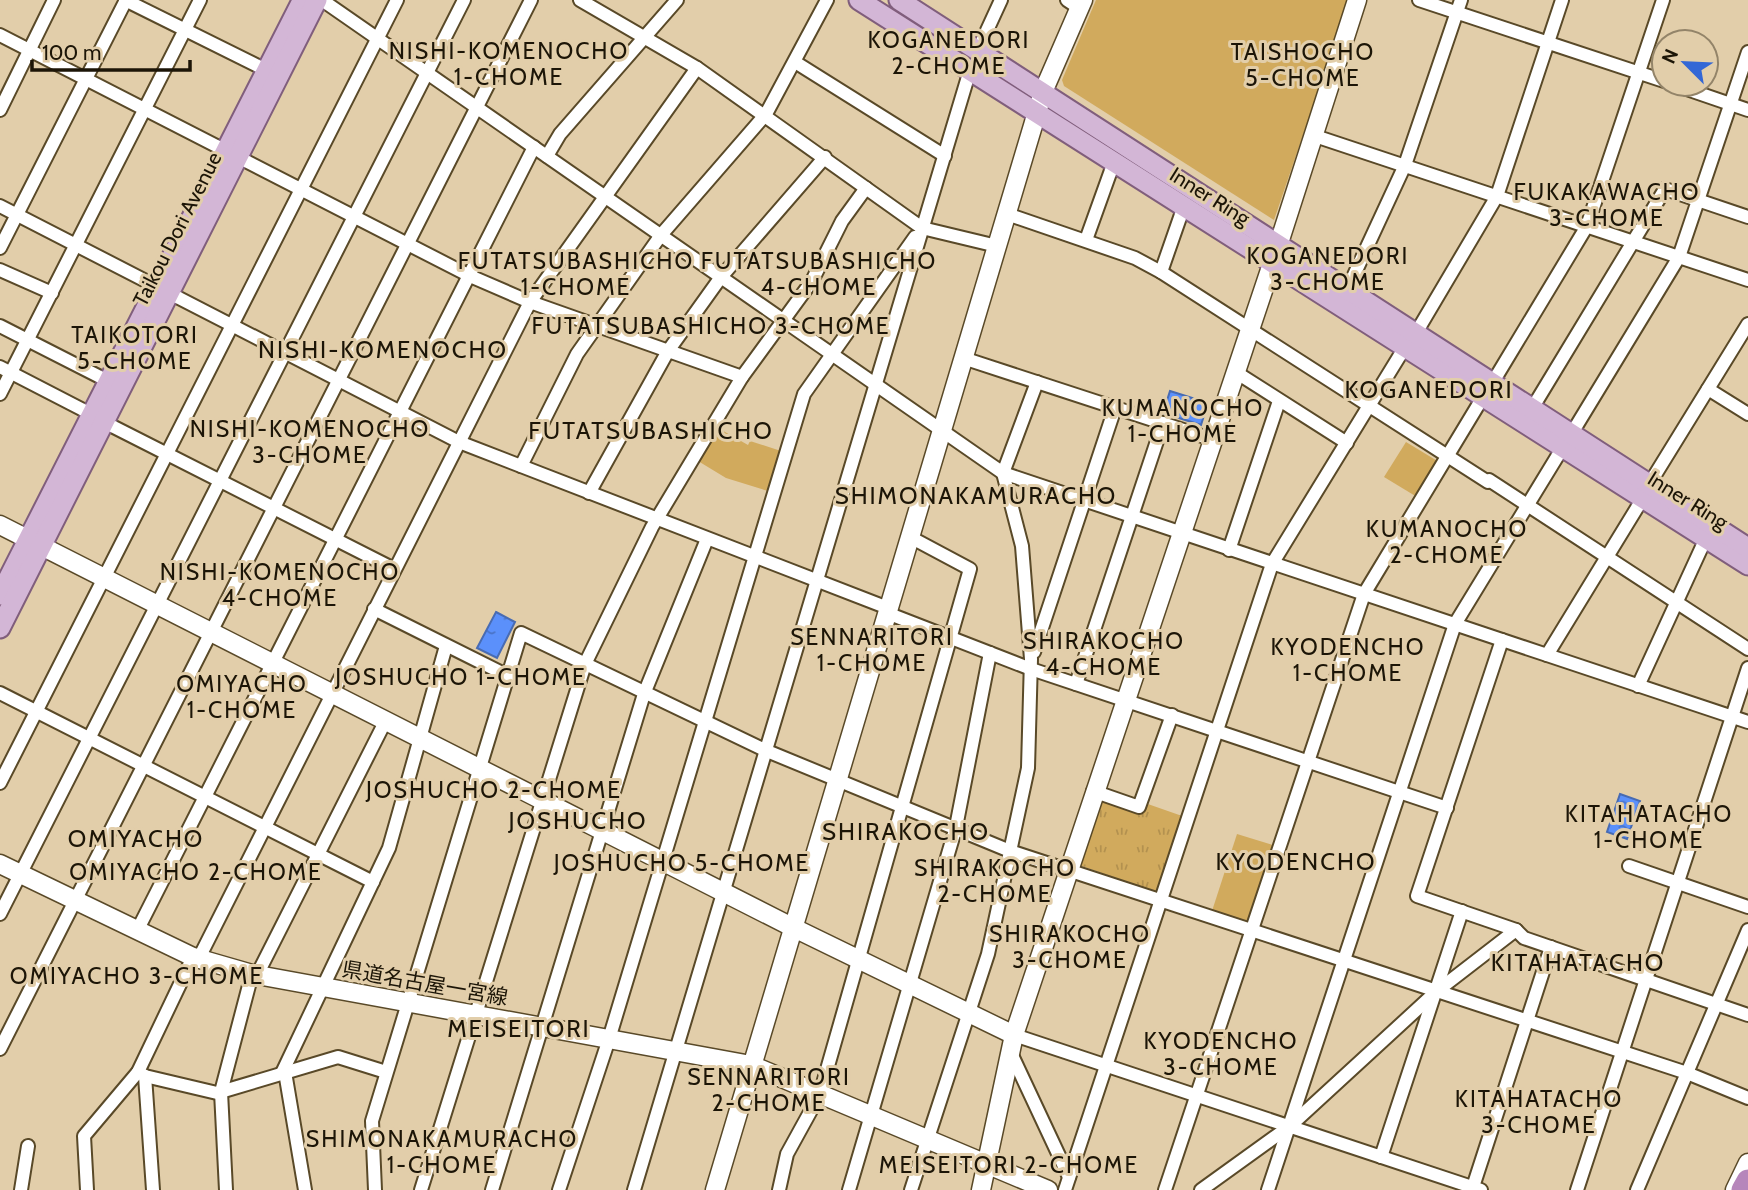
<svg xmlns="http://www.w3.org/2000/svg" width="1748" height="1190" font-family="Cabin,'Noto Sans JP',sans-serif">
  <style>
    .grass { fill: url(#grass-tufts) }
    .park { fill: #d1aa5d }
    .water { fill: url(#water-ripples); stroke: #486bb2; stroke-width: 2 }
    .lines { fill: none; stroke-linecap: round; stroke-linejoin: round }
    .street-casing { stroke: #594928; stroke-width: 16 }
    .secondary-casing { stroke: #594928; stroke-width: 21 }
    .primary-casing { stroke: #805e7c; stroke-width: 23 }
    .highway-casing { stroke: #805e7c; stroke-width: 26 }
    .street { stroke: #fff; stroke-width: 12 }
    .secondary { stroke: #fff; stroke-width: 18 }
    .primary { stroke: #d3b6d6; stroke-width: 19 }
    .highway { stroke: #b686bb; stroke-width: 23 }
    .labels { text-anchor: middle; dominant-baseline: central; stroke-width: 6; stroke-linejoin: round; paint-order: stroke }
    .street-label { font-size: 21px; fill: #1c1507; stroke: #e2ceaa }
    .neighbourhood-label { font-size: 23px; letter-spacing: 2px; fill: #1c1507; stroke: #e2ceaa }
    .quarter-label { font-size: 24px; letter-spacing: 2px; fill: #1c1507; stroke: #e2ceaa }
  </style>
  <defs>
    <pattern id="grass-tufts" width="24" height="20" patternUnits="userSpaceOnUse" patternTransform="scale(1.75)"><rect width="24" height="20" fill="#d1aa5d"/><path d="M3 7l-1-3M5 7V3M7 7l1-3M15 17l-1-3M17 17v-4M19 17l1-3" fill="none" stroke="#b3914f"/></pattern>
    <pattern id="water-ripples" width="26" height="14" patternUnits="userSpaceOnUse" patternTransform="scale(1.75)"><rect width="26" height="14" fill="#5b90fb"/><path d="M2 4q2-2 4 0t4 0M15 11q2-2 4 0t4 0" fill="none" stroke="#4a74c9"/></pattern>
  </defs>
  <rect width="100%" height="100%" fill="#e2ceaa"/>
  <polygon class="grass" points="1102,800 1141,814 1145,803 1185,817 1158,893 1079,865"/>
  <g class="park">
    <polygon points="1096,0 1349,0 1274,220 1064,86 1062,80"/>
    <polygon points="718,428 748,445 750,441 781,451 768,491 726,478 698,461"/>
    <polygon points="1406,442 1439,462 1417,497 1384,477"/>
    <polygon points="1237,834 1276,846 1248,923 1212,911"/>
  </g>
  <g class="water">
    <polygon points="1170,391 1208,403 1201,425 1163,413"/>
    <polygon points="496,612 515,622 497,658 477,648"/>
    <polygon points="1620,794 1640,801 1627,839 1607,832"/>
  </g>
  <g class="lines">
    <defs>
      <g id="street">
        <polyline points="125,0 266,70"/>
        <polyline points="322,0 1003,473 1547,655"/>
        <polyline points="580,0 697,68 922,228 997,246"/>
        <polyline points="1067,0 1079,8"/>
        <polyline points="1419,0 1664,81"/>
        <polyline points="0,35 470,276 530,302 742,377"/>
        <polyline points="978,50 1001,0"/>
        <polyline points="795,62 945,156"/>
        <polyline points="1672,84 1748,110"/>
        <polyline points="0,110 54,0"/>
        <polyline points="1312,135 1748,280"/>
        <polyline points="547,156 560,134 677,0"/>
        <polyline points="0,206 459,442 888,608"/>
        <polyline points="1007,214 1135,258 1161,272 1488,482"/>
        <polyline points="1086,240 1114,162"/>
        <polyline points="0,248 126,0"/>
        <polyline points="0,270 52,293"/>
        <polyline points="1161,272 1184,206"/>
        <polyline points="1348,288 1405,165 1461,0"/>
        <polyline points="0,326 108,381"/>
        <polyline points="1416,333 1497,196 1562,0"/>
        <polyline points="963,358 1211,439"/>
        <polyline points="0,367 91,414"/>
        <polyline points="1234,371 1347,443"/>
        <polyline points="1493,382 1587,226 1663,0"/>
        <polyline points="1708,389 1748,414"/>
        <polyline points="0,394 200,0"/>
        <polyline points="1533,407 1665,189 1748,217"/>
        <polyline points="104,422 394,569"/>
        <polyline points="1572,433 1679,257 1748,52"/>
        <polyline points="521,466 577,354 661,235 766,114 827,0"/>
        <polyline points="1489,480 1748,649"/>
        <polyline points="1650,483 1748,324"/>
        <polyline points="589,493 668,351 721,277 825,157"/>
        <polyline points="1643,498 1547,655 1748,722"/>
        <polyline points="1229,550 1279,401"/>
        <polyline points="374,609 508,676"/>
        <polyline points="887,613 1031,669 1447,808"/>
        <polyline points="1502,640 1417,896 1516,930 1524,938 1748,1015"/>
        <polyline points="1034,652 1115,408"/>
        <polyline points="1076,684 1163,423"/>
        <polyline points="1638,686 1706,538 1710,542"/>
        <polyline points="0,693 373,882"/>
        <polyline points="0,783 397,0"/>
        <polyline points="1093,791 1139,807 1172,715"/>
        <polyline points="1629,866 1748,907"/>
        <polyline points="0,914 464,0"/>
        <polyline points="137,931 534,147"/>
        <polyline points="199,958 530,302 697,68"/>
        <polyline points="257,975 385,722"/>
        <polyline points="1014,1035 1481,1190"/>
        <polyline points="0,1049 531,0"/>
        <polyline points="1010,1051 1069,1177"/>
        <polyline points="138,1072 145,1076 153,1190"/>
        <polyline points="285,1072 305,1190"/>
        <polyline points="282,1073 389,848 446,646"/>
        <polyline points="145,1076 217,1093 338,1057 386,1072"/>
        <polyline points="1381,1157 1462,911"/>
        <polyline points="1473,1187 1551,947"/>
        <polyline points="21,1190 28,1146"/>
        <polyline points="87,1190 84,1136 138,1072 193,957"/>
        <polyline points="226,1190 221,1092 252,974"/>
        <polyline points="375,1190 372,1121 521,633 767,751 1010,851 1687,1073 1748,1098"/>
        <polyline points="421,1190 585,664 652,527 742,377 812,281 842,221 866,188"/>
        <polyline points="492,1190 644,694 707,539"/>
        <polyline points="559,1190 609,1039 804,394 915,237"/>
        <polyline points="634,1190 970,70"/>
        <polyline points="779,1190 787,1154 820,1094 970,569 910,537"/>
        <polyline points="849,1190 956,827 990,653"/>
        <polyline points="911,1190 988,954 1028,768 1031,659 1022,546 1003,473 1037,382"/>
        <polyline points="1065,1190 1272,564 1405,347"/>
        <polyline points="1165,1190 1364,594 1483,397"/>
        <polyline points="1201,1190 1290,1126 1437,991 1516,930"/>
        <polyline points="1268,1190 1455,624 1563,447"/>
        <polyline points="1577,1190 1748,668"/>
        <polyline points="1637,1190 1748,930"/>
      </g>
      <g id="secondary">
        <polyline points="0,525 792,927 1014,1035"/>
        <polyline points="0,864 193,957 252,974 751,1065 1048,1190"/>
        <polyline points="715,1190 1043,92 1083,0"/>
        <polyline points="981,1190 1014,1035 1279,243 1357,0"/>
        <polyline points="1735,1190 1748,1163"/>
      </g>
      <g id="primary">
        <polyline points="859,0 1748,565"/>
        <polyline points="899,0 1748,548"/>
        <polyline points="0,595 302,1"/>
        <polyline points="0,628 317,0"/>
      </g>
      <polyline id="highway" points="1743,1190 1748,1181"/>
    </defs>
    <use href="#street" class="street-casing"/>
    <use href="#secondary" class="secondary-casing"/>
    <use href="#primary" class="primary-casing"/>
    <use href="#highway" class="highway-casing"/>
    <use href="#street" class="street"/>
    <use href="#secondary" class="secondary"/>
    <use href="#primary" class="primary"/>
    <use href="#highway" class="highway"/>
  </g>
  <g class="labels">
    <g class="street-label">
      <text transform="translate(1210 196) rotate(32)">Inner Ring</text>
      <text transform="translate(177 229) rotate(-63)">Taikou Dori Avenue</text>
      <text transform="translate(1688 500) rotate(32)">Inner Ring</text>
      <text transform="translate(425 983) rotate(10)">県道名古屋一宮線</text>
    </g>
    <g class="neighbourhood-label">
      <text x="949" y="40">KOGANEDORI<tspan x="949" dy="26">2-CHOME</tspan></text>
      <text x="509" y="51">NISHI-KOMENOCHO<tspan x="509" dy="26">1-CHOME</tspan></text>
      <text x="1303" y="52">TAISHOCHO<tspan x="1303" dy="26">5-CHOME</tspan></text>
      <text x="1607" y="192">FUKAKAWACHO<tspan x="1607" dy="26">3-CHOME</tspan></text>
      <text x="1328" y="256">KOGANEDORI<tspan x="1328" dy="26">3-CHOME</tspan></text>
      <text x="576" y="261">FUTATSUBASHICHO<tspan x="576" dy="26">1-CHOME</tspan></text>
      <text x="819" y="261">FUTATSUBASHICHO<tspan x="819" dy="26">4-CHOME</tspan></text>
      <text x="711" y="326">FUTATSUBASHICHO 3-CHOME</text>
      <text x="135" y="335">TAIKOTORI<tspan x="135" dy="26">5-CHOME</tspan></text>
      <text x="1183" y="408">KUMANOCHO<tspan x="1183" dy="26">1-CHOME</tspan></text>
      <text x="310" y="429">NISHI-KOMENOCHO<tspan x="310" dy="26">3-CHOME</tspan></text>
      <text x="1447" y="529">KUMANOCHO<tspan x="1447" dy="26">2-CHOME</tspan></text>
      <text x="280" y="572">NISHI-KOMENOCHO<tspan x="280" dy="26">4-CHOME</tspan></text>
      <text x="872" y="637">SENNARITORI<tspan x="872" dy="26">1-CHOME</tspan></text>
      <text x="1104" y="641">SHIRAKOCHO<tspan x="1104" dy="26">4-CHOME</tspan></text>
      <text x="1348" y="647">KYODENCHO<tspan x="1348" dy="26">1-CHOME</tspan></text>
      <text x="461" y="677">JOSHUCHO 1-CHOME</text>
      <text x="242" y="684">OMIYACHO<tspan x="242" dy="26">1-CHOME</tspan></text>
      <text x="494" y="790">JOSHUCHO 2-CHOME</text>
      <text x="1649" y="814">KITAHATACHO<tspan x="1649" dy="26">1-CHOME</tspan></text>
      <text x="682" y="863">JOSHUCHO 5-CHOME</text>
      <text x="995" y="868">SHIRAKOCHO<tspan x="995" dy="26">2-CHOME</tspan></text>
      <text x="196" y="872">OMIYACHO 2-CHOME</text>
      <text x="1070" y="934">SHIRAKOCHO<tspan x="1070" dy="26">3-CHOME</tspan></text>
      <text x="137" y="976">OMIYACHO 3-CHOME</text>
      <text x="1221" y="1041">KYODENCHO<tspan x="1221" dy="26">3-CHOME</tspan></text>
      <text x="769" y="1077">SENNARITORI<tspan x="769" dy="26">2-CHOME</tspan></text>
      <text x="1539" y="1099">KITAHATACHO<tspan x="1539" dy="26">3-CHOME</tspan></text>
      <text x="442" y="1139">SHIMONAKAMURACHO<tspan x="442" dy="26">1-CHOME</tspan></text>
      <text x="1009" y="1165">MEISEITORI 2-CHOME</text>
    </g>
    <g class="quarter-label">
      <text x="383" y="349">NISHI-KOMENOCHO</text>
      <text x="1429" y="389">KOGANEDORI</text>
      <text x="651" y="430">FUTATSUBASHICHO</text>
      <text x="976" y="495">SHIMONAKAMURACHO</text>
      <text x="578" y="820">JOSHUCHO</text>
      <text x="906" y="831">SHIRAKOCHO</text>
      <text x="136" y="838">OMIYACHO</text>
      <text x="1296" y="861">KYODENCHO</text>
      <text x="1578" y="962">KITAHATACHO</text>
      <text x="519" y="1028">MEISEITORI</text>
    </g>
  </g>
  <g transform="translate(1685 63) rotate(294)"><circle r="33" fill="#e2ceaa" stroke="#938469" stroke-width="2"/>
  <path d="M0-5L12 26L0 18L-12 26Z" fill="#3367d6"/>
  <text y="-10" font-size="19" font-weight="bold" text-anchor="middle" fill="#1c1507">N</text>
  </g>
  <path d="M32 60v10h158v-10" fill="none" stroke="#1c1507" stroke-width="3.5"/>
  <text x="42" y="60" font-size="21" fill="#1c1507" stroke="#e2ceaa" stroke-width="5" paint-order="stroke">100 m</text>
</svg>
